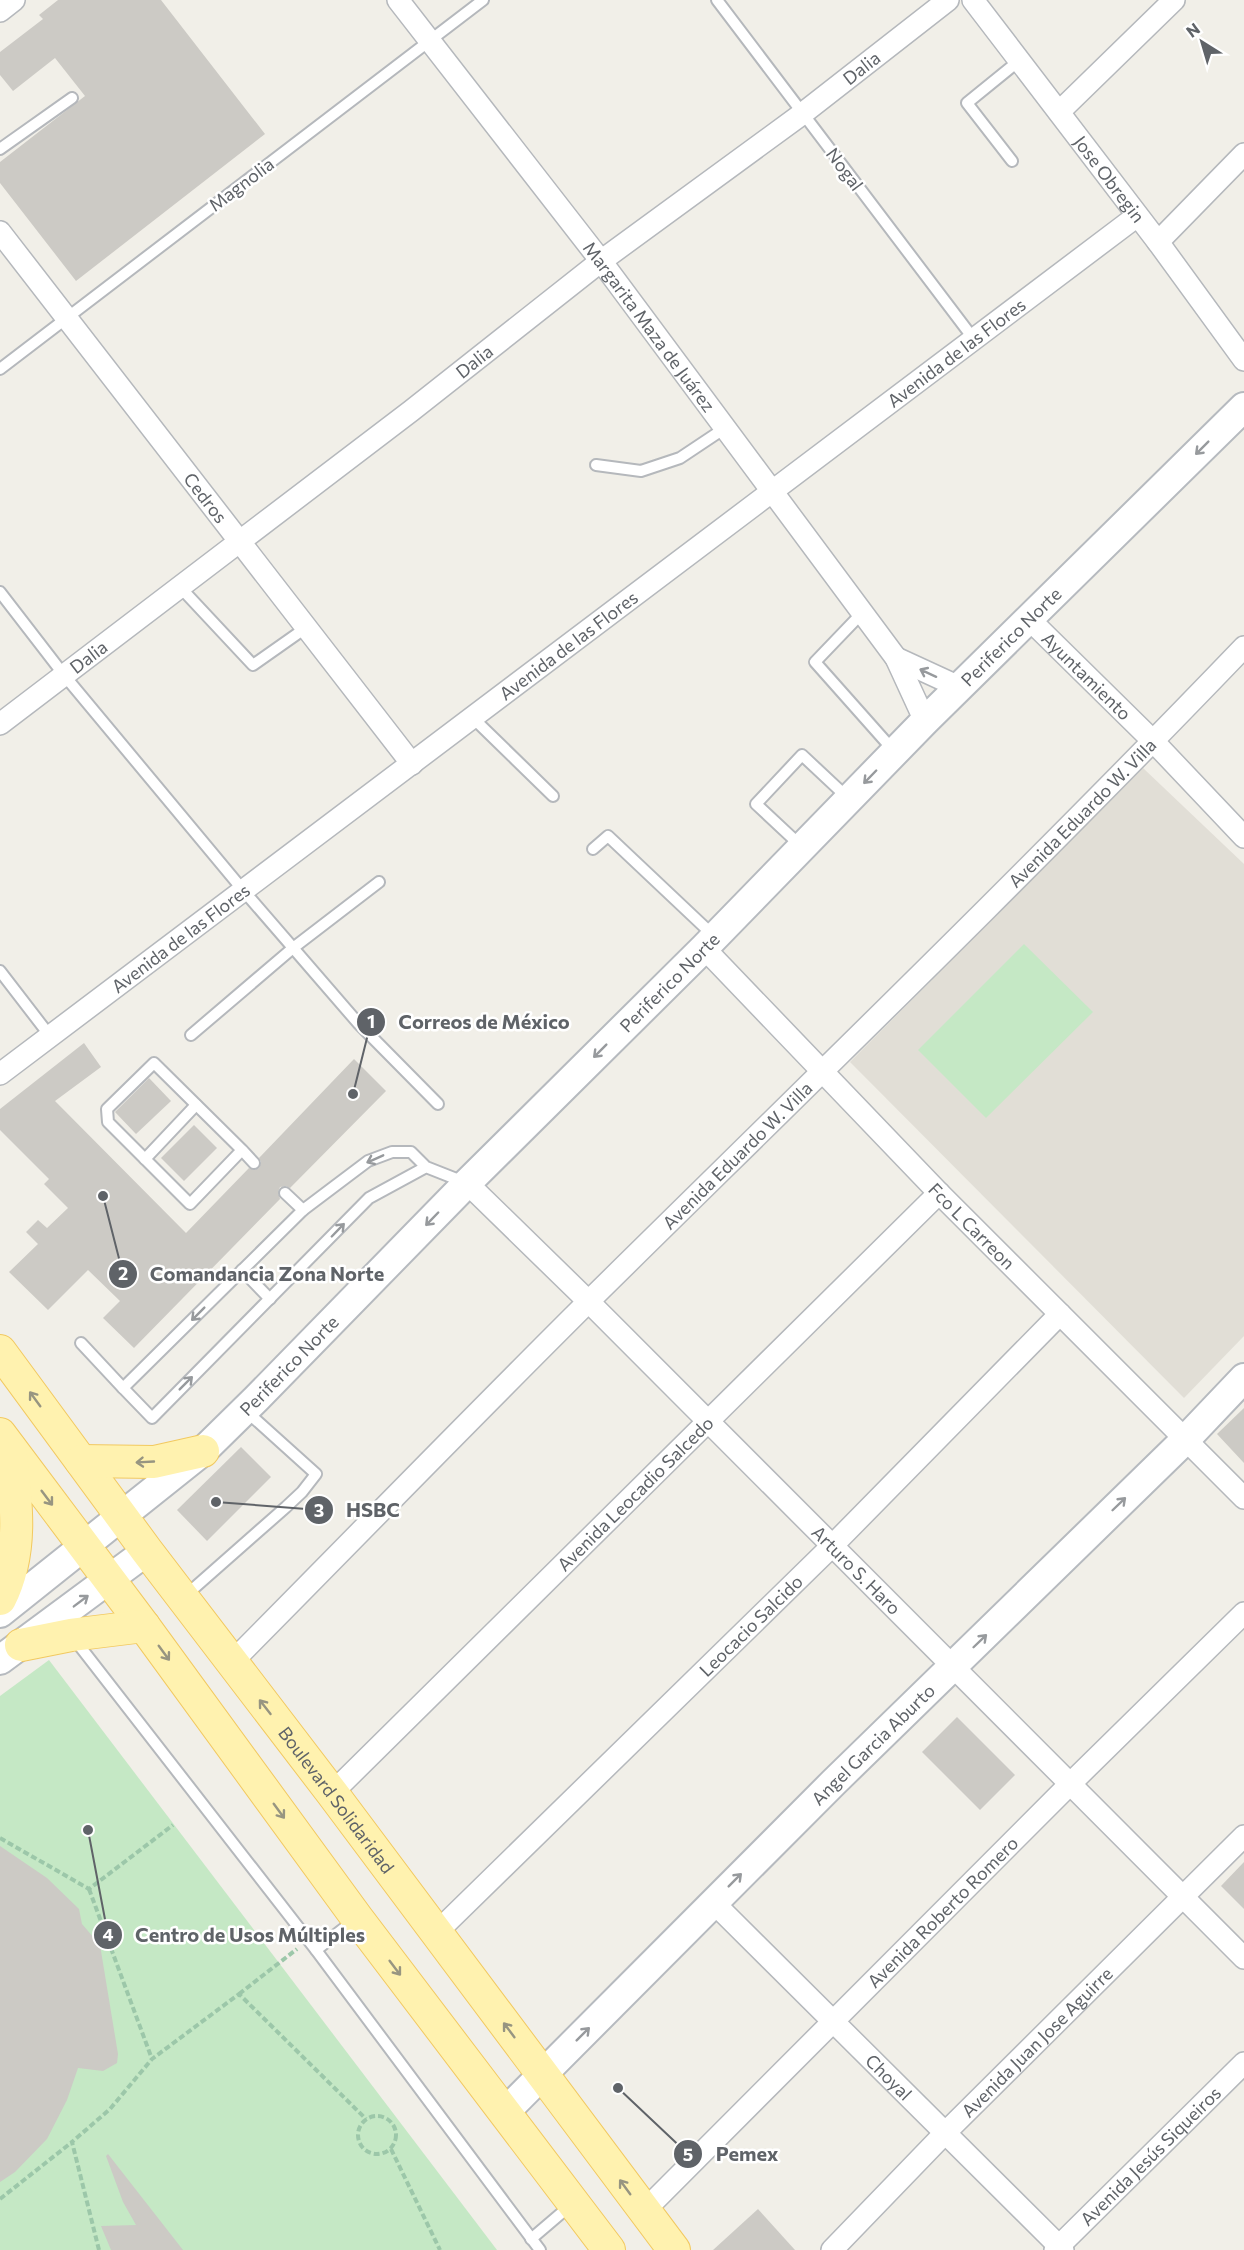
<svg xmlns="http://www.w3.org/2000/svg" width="1244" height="2250" font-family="Commissioner,sans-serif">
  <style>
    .education { fill: #e1ded6 }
    .green { fill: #c5e8c5 }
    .building { fill: #cccac5 }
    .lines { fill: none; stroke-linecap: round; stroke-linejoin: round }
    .lane-casing { stroke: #b5b8bc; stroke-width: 14 }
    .street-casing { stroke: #b5b8bc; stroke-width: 24 }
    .secondary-casing { stroke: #b6babf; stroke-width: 32 }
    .primary-casing { stroke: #f2c960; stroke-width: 34 }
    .path { stroke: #9cc7a9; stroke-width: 4; stroke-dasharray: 6 3; stroke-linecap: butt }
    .lane { stroke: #fff; stroke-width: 10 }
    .street { stroke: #fff; stroke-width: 21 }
    .secondary { stroke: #fff; stroke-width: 28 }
    .primary { stroke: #fff2af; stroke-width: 32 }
    .oneway { stroke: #979a9d }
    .oneway2 { stroke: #979581 }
    .labels { text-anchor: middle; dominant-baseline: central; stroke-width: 5; stroke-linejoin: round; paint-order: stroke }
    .street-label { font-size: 18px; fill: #5f6368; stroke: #fff }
    .leader { fill: none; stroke: #5f6368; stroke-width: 2 }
    .callout-dot { fill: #5f6368; stroke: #fff; stroke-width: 2 }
    .mark-label { font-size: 18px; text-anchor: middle; font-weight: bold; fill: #fff }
    .callout-label { font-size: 20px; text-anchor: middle; font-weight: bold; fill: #5f6368; stroke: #fff; stroke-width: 5; stroke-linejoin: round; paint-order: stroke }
  </style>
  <rect width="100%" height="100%" fill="#f1efe8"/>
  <polygon class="education" points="1143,768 1244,864 1244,1336 1184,1398 850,1062"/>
  <g class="green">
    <polygon points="1024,944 1093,1012 986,1118 918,1050"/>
    <polygon points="49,1660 497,2250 0,2250 0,1696"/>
  </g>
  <g class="building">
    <polygon points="58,0 161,0 265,134 76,281 0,183 0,162 85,96 55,58 13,91 0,75 0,52 43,19 39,15"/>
    <polygon points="84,1043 101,1067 55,1101 186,1233 249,1168 255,1170 259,1168 261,1162 259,1158 354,1059 386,1091 290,1188 286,1186 280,1187 278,1192 280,1199 134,1348 103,1318 120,1301 88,1270 48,1310 9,1272 38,1244 26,1232 38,1220 47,1228 68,1208 44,1184 49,1179 0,1130 0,1109"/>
    <polygon points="149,1078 171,1101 136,1134 115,1112"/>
    <polygon points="194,1125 217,1148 184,1181 161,1158"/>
    <polygon points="1244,1408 1244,1463 1217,1434"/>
    <polygon points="241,1447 271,1477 207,1541 177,1510"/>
    <polygon points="957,1717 1015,1775 980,1810 922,1752"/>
    <polygon points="0,1846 47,1878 79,1909 82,1924 100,1945 118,2054 117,2063 103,2071 78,2068 67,2100 47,2139 15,2172 0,2182"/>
    <polygon points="1244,1862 1244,1909 1221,1886"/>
    <polygon points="108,2154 183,2250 111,2250 101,2226 136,2225 123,2202 106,2156"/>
    <polygon points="758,2209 795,2250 713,2250"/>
  </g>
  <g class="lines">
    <defs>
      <g id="lane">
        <polyline points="717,0 973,338"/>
        <polyline points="0,149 72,98"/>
        <polyline points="1012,161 967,103 1020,60"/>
        <polyline points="0,369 483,0"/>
        <polyline points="596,465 641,471 680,458 725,428"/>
        <polyline points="180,587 253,665 307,627"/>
        <polyline points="0,592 64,675 243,890 358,1023 438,1104"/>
        <polyline points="862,613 815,662 894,751"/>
        <polyline points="473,718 553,796"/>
        <polyline points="802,847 756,804 802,755 849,799"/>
        <polyline points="593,849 608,836 715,937"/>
        <polyline points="0,971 50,1036"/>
        <polyline points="191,1035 293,948 379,882"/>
        <polyline points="242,1150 190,1204 108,1122 107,1109 154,1063 242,1150 254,1163"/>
        <polyline points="145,1159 196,1105"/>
        <polyline points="426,1167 369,1198 152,1418 123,1388 303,1210 368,1161 392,1152 411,1152 426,1167 464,1182"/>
        <polyline points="285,1193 303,1210"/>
        <polyline points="242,1270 270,1299"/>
        <polyline points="81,1343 123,1388"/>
        <polyline points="185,1596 286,1507 302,1492 316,1474 245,1410"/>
        <polyline points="75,1640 316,1950 540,2250"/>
        <polyline points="316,1950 356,1919"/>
        <polyline points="531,2239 572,2204"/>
      </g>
      <g id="street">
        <path id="s1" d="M398 0 601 261 896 658 925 721"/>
        <path id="s2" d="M973 0 1158 242 1244 360"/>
        <polyline points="0,11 14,0"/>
        <polyline points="1059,112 1174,0"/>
        <path id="s3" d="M0 232 412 764"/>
        <polyline points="1158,242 1244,154"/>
        <path id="s4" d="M1029 619 1153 741 1244 837"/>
        <polyline points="896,658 959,687"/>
        <path id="s5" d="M0 724 411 411 601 261 802 114 948 0"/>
        <path id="s6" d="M704 948 939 1193 1244 1498"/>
        <path id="s7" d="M0 1074 1137 216"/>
        <path id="s8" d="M467 1183 589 1302 1244 1958"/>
        <path id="s9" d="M231 1663C351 1542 470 1419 591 1299 810 1083 1031 869 1244 647"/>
        <path id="s10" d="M332 1793 939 1193"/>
        <path id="s11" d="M713 1902 1063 2250"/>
        <path id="s12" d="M436 1933 832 1546 1060 1314"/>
        <path id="s13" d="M643 2212 1070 1784 1244 1613"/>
        <path id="s14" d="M832 2250 945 2133 1244 1836"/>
        <path id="s15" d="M1055 2250 1244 2063"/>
      </g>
      <g id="secondary">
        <path id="s16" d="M0 1613 203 1451 256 1399 467 1183 704 948 925 721 1244 407"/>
        <polyline points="0,1660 147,1551"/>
        <path id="s17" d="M505 2112 833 1783 1186 1439 1244 1378"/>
      </g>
      <g id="primary">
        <path id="s18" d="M0 1351 147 1551 332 1793 674 2250"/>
        <polyline points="0,1434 144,1626 357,1918 609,2250"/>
        <polyline points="81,1461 154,1462 203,1451"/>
        <path d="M0 1599C24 1552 16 1498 10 1448"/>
        <polyline points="21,1645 71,1635 144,1626"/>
      </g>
    </defs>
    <use href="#lane" class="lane-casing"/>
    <use href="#street" class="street-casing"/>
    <use href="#secondary" class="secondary-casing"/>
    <use href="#primary" class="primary-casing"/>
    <g class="path">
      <polyline points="0,1838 89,1889 173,1825"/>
      <polyline points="89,1889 152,2059"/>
      <polyline points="239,1994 297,1949"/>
      <circle cx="377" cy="2135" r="19"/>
      <polyline points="391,2149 440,2250"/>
      <polyline points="0,2199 72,2142"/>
      <polyline points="99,2250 72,2142 110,2109 152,2059 239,1994 366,2119"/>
    </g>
    <use href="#lane" class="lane"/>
    <use href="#street" class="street"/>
    <use href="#secondary" class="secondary"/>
    <use href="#primary" class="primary"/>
  </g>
  <defs><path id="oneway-shaft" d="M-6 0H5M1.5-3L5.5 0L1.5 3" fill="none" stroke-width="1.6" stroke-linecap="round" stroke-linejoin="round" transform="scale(1.5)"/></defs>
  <g class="oneway">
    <use href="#oneway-shaft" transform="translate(1202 448) rotate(135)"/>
    <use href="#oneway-shaft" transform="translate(928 673) rotate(-155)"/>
    <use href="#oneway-shaft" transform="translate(870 777) rotate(134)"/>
    <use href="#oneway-shaft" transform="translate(600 1051) rotate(135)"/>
    <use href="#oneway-shaft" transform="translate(375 1159) rotate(156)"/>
    <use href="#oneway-shaft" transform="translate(432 1219) rotate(134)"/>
    <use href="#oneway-shaft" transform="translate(338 1230) rotate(-46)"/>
    <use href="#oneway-shaft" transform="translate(198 1314) rotate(135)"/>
    <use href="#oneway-shaft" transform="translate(186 1383) rotate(-45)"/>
    <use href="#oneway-shaft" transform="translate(1119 1504) rotate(-44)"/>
    <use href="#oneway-shaft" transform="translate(81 1601) rotate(-37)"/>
    <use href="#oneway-shaft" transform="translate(980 1641) rotate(-44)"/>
    <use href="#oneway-shaft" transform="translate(735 1880) rotate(-45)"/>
    <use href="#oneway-shaft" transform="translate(583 2034) rotate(-45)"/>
  </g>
  <g class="oneway2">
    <use href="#oneway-shaft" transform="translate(35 1399) rotate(-126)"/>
    <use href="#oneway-shaft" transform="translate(145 1462) rotate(177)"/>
    <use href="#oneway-shaft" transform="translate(47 1498) rotate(53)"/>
    <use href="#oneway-shaft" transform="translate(164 1653) rotate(54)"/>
    <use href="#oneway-shaft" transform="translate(265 1707) rotate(-128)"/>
    <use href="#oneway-shaft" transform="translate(279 1811) rotate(54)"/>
    <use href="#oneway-shaft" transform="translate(395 1968) rotate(53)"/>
    <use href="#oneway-shaft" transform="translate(509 2030) rotate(-127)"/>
    <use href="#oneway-shaft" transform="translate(625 2187) rotate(-126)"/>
  </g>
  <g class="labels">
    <g class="street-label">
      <text stroke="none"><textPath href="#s5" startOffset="1083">Dalia</textPath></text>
      <text transform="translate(845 169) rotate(53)">Nogal</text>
      <text stroke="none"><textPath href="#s2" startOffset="225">Jose Obregin</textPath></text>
      <text transform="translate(241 184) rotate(-37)">Magnolia</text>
      <text stroke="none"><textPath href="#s1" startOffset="412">Margarita Maza de Juárez</textPath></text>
      <text stroke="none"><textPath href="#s7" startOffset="1198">Avenida de las Flores</textPath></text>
      <text stroke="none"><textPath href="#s5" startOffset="597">Dalia</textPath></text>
      <text stroke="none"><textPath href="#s3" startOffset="336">Cedros</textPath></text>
      <text stroke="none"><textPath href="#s16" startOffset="1407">Periferico Norte</textPath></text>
      <text stroke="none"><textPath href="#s7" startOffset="712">Avenida de las Flores</textPath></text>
      <text stroke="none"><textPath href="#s5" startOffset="111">Dalia</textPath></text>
      <text stroke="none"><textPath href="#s4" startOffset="81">Ayuntamiento</textPath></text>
      <text stroke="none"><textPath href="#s9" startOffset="1203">Avenida Eduardo W. Villa</textPath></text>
      <text stroke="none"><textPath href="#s7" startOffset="226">Avenida de las Flores</textPath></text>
      <text stroke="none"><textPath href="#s16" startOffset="921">Periferico Norte</textPath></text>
      <text stroke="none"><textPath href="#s9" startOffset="717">Avenida Eduardo W. Villa</textPath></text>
      <text stroke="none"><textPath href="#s6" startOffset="386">Fco L Carreon</textPath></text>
      <text stroke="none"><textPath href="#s16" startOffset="381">Periferico Norte</textPath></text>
      <text stroke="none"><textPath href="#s10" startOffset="426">Avenida Leocadio Salcedo</textPath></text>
      <text stroke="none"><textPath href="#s8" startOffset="549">Arturo S. Haro</textPath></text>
      <text stroke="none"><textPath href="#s12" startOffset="440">Leocacio Salcido</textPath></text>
      <text stroke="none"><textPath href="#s17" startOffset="520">Angel Garcia Aburto</textPath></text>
      <text stroke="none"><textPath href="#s18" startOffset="561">Boulevard Solidaridad</textPath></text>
      <text stroke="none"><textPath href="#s13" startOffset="424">Avenida Roberto Romero</textPath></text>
      <text stroke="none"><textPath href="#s14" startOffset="292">Avenida Juan Jose Aguirre</textPath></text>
      <text stroke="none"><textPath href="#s11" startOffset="248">Choyal</textPath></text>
      <text stroke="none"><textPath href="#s15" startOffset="134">Avenida Jesús Siqueiros</textPath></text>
    </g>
  </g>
  <path class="leader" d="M353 1094L371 1022M103 1196L123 1274M216 1502L319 1510M88 1830L108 1935M618 2088L688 2154"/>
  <g class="callout-dot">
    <circle cx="353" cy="1094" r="6"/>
    <circle cx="103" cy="1196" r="6"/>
    <circle cx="216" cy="1502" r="6"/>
    <circle cx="88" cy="1830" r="6"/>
    <circle cx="618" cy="2088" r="6"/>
    <circle cx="371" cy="1022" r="15"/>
    <circle cx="123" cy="1274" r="15"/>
    <circle cx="319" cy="1510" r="15"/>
    <circle cx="108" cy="1935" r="15"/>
    <circle cx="688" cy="2154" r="15"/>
  </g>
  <g class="mark-label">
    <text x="371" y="1028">1</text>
    <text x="123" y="1280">2</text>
    <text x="319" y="1517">3</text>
    <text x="108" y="1941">4</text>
    <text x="688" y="2161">5</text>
  </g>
  <g class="callout-label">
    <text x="484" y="1029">Correos de México</text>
    <text x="267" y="1281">Comandancia Zona Norte</text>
    <text x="373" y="1517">HSBC</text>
    <text x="250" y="1942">Centro de Usos Múltiples</text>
    <text x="747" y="2161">Pemex</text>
  </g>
  <g transform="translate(1202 42) rotate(323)" stroke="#ffffff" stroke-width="4.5" paint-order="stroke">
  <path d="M0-4.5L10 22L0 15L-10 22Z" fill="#5f6368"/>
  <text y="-9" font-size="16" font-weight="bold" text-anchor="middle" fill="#5f6368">N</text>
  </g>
</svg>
